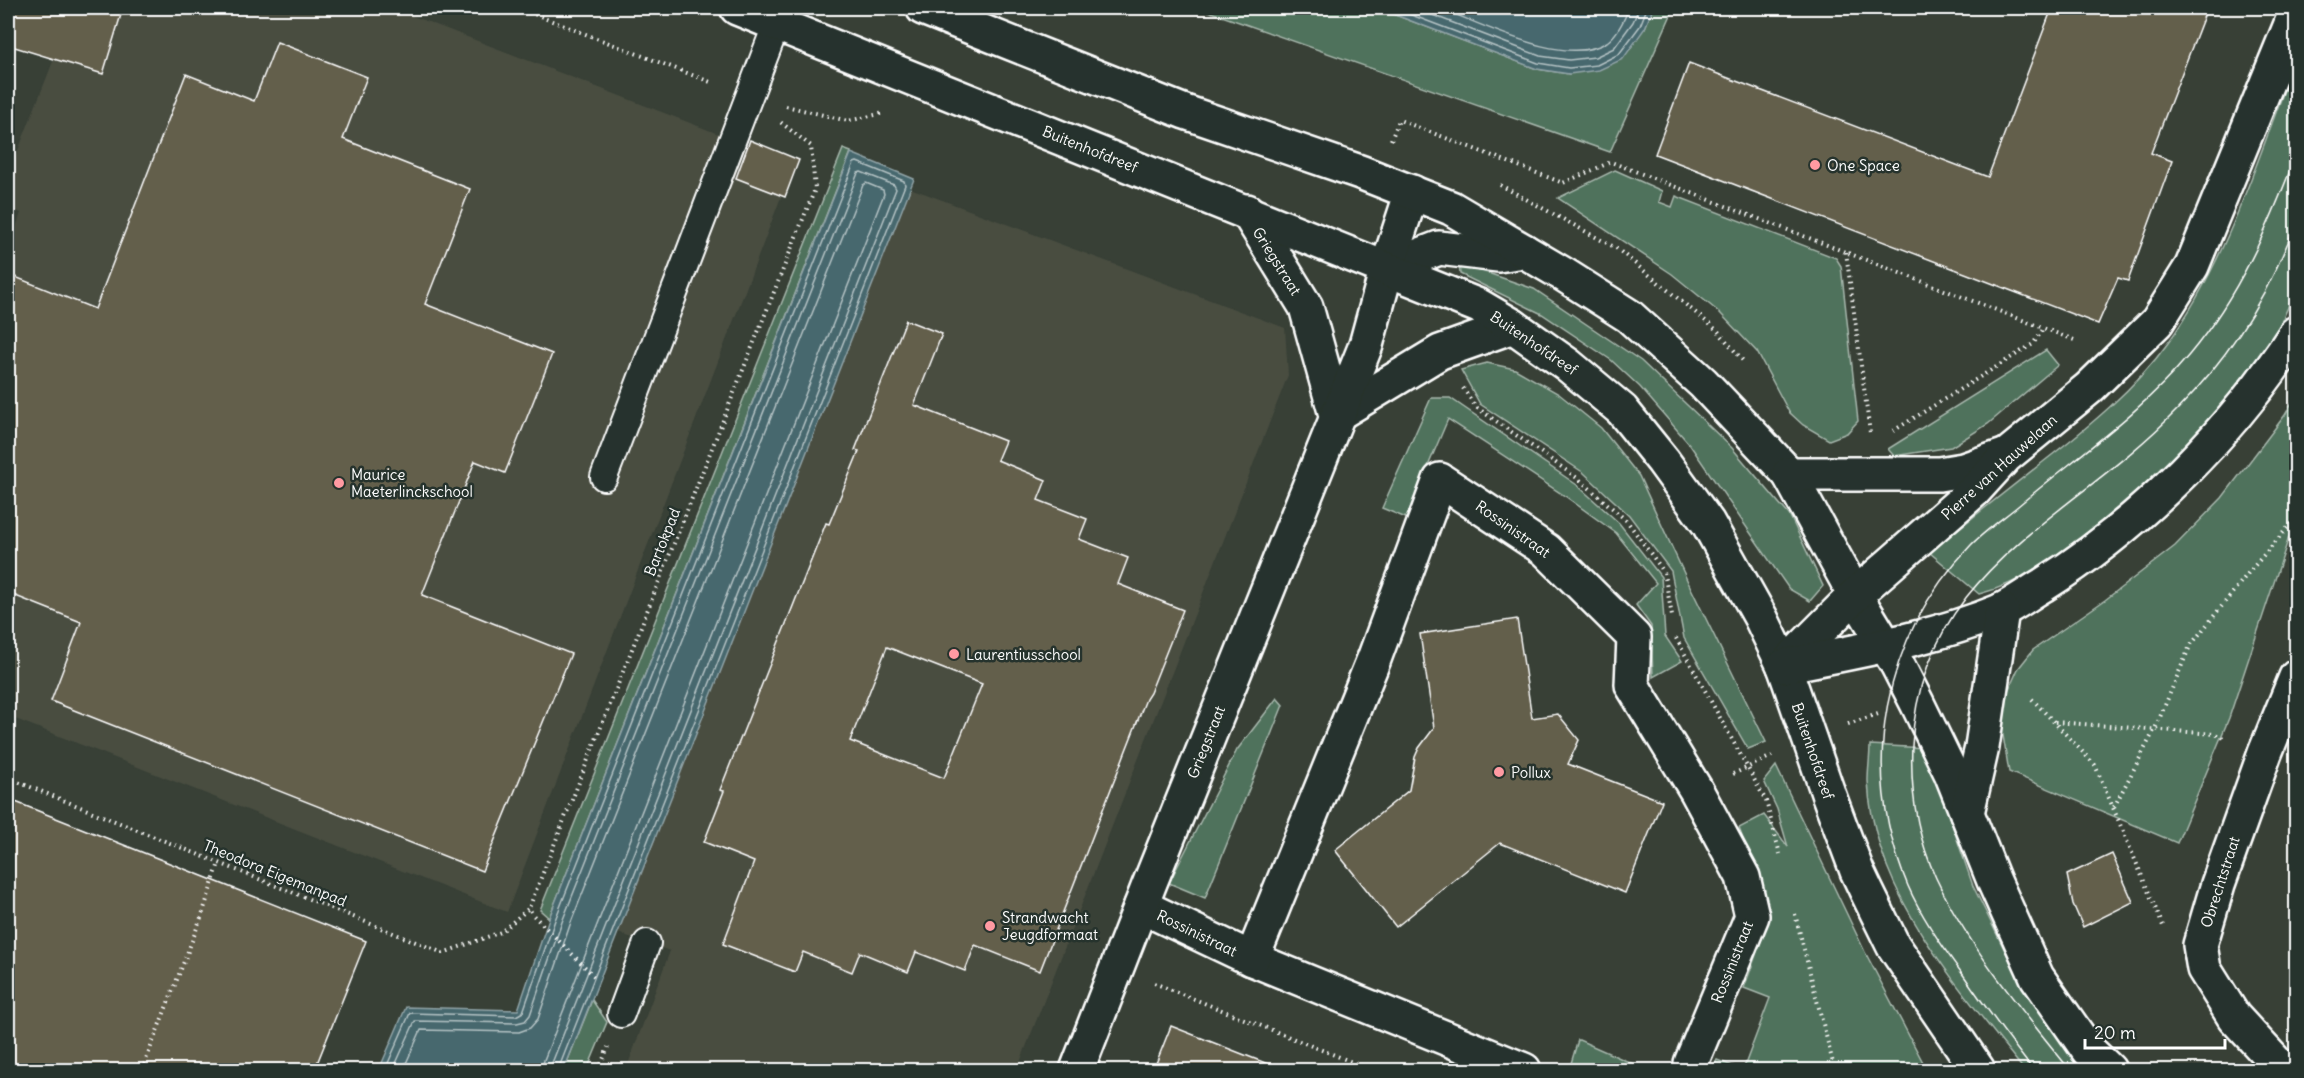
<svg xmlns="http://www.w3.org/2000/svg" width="2304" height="1078" font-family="Delius,sans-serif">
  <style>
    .built { fill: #494d41 }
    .green { fill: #50725c; stroke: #a8b8ae; stroke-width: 1.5 }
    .water { fill: #47686e; stroke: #91a4a8; stroke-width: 1.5 }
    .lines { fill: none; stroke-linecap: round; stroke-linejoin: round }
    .shore { stroke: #b5c3c5; stroke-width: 1.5 }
    .building { fill: #635e4c; stroke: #fff; stroke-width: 1.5; fill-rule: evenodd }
    .lane-casing { stroke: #fff; stroke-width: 30 }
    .street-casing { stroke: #fff; stroke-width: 38 }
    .secondary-casing { stroke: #fff; stroke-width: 38 }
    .path { stroke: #fff; stroke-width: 4; stroke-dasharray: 1.5 4.5; stroke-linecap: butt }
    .lane { stroke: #26332d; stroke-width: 26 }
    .street { stroke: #26332d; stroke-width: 33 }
    .secondary { stroke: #26332d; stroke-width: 33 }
    .tram { stroke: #fff; stroke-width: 1.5 }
    .poi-dot { fill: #ff9aa2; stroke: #26332d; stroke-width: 2 }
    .labels { text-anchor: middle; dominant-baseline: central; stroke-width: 5; stroke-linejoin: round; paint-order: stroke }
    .street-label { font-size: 15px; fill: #fff; stroke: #26332d }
    .poi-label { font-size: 15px; fill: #fff; stroke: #26332d; text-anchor: start }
  </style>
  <rect width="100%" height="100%" fill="#384036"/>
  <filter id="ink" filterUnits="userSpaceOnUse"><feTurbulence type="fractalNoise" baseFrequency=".0167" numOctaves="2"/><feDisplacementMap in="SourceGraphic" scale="12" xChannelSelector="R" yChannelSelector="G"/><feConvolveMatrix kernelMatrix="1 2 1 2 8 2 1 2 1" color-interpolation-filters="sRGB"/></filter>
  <g filter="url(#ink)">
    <g class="built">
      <polygon points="123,8 392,8 794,163 507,912 8,716 8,250 21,213 8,207 8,176 54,59 103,74"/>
      <polygon points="910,188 1285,328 1288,375 1017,1070 626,1070 670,951 618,933"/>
    </g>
    <g class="green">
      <polygon points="1199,8 1377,8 1537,69 1569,74 1645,28 1653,8 1674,8 1610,152"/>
      <path d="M2296 59V287C2264 379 2189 447 2117 508 2076 543 2032 581 1979 594L1929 552C1967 522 2005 492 2043 462 2088 427 2134 390 2168 343 2228 259 2259 155 2296 59Z"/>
      <polygon points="843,149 851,152 549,918 540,910"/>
      <polygon points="1615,170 1662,191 1659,202 1672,207 1676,196 1836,258 1841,266 1858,421 1847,433 1829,440 1803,425 1789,412 1757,352 1720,313 1672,274 1558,198"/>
      <polygon points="1459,263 1534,289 1641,361 1732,448 1790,516 1823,586 1810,601 1789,589 1690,445 1640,387 1611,360 1542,314 1460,274"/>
      <polygon points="2046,350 2058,365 1988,424 1951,447 1894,456 1888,449"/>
      <polygon points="1487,363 1515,369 1559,394 1601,428 1639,476 1688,582 1766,742 1748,749 1684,638 1671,571 1629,515 1584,473 1480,404 1461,370"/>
      <polygon points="2296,395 2296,516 2229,718 2177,843 2009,772 1999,711 2018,669 2033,650 2105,600 2175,546 2222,498 2285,415"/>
      <polygon points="1431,398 1450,398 1577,485 1619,523 1661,577 1665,636 1682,661 1653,677 1651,626 1636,605 1656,583 1616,533 1565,496 1448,419 1406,518 1382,508"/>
      <polygon points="1277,698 1283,705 1205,898 1169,883 1237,750"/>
      <path d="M1870 745 1926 748 1973 886 2013 967 2057 1035 2086 1070H2024C1959 987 1873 894 1868 781 1868 769 1870 757 1870 745Z"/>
      <polygon points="1776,766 1865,952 1927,1070 1712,1070 1717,1060 1743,1070 1770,998 1744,988 1770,916 1739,828 1764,815 1788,847 1777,809 1764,781"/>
      <polygon points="592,1000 607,1022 587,1070 564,1070"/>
      <polygon points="1578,1040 1579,1040 1647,1070 1569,1070"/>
    </g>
    <g class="water">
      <polygon points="1377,8 1653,8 1645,28 1623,59 1599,70 1569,74 1537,69"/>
      <polygon points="851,153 914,179 564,1070 379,1070 406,1007 518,1010 549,918"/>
    </g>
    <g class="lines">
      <g class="shore">
        <polyline points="1393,8 1538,63 1569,68 1597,65 1619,54 1640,26 1647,8"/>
        <polyline points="1414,8 1540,56 1569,60 1595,57 1614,48 1633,22 1639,8"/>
        <path d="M1439 8C1481 23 1566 69 1607 42 1617 35 1625 18 1629 8"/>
        <polyline points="385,1070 410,1013 516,1016 523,1012 555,920 854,163 857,162 904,181 905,185 558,1070"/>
        <polyline points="393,1070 415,1021 517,1023 525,1021 530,1015 562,922 858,173 861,172 894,185 896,189 552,1063 551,1070"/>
        <polyline points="403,1070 421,1030 519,1032 530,1028 538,1019 570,925 863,185 866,183 883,190 884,194 544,1060 542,1070"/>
      </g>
    </g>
    <g class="building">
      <polygon points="8,8 123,8 103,74 8,45"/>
      <polygon points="2052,8 2207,8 2151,153 2172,161 2128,281 2118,278 2098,324 1655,154 1689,63 1988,177"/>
      <polygon points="277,42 367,77 343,139 470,189 425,304 552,354 505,473 475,461 422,595 571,654 482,871 51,701 81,622 8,593 8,274 95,309 186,74 254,101"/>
      <polygon points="750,140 799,160 785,197 736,178"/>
      <path d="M906 320 942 334 914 405 1005 441 997 460 1046 480 1038 500 1087 519 1079 539 1128 558 1118 584 1183 610 1150 693 1146 699 1040 971 975 945 965 971 916 952 908 972 860 952 852 972 803 952 795 972 723 944 754 862 704 842 724 791 720 790 826 523 829 524 859 451 855 450ZM887 647 982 684 944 778 850 741Z"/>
      <polygon points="1517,619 1532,718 1558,714 1579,740 1568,764 1662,801 1625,893 1500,843 1396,927 1335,850 1409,790 1415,757 1419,748 1434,728 1420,634"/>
      <polygon points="8,799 366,941 314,1071 8,1071"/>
      <polygon points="2112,854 2133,902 2083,927 2073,904 2067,875"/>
      <polygon points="1171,1026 1278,1068 1277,1071 1153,1071"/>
    </g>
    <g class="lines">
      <defs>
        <g id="lane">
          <polyline points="604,477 777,23"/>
          <polyline points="621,1014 647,943"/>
        </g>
        <g id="street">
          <polyline points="1247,211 1306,307 1336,415"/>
          <polyline points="1387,268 1439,248 1498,255 1524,251"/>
          <polyline points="1336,415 1440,352 1513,326"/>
          <polyline points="1141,906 1252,959 1524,1070"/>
          <polyline points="1252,959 1374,659 1440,480 1546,550 1634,637 1632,685 1696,790 1743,877 1752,916 1691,1063 1691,1070"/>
          <polyline points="1077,1070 1149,885 1366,345 1387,268 1412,192"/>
          <polyline points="2283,1070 2234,1017 2204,969 2200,945 2218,884 2265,753 2296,677"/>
        </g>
        <g id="secondary">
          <polyline points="737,8 1479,306 1513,326 1568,365 1622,410 1663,461 1708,523 1761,618 1784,666 1829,796 1857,871 1866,890 1893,945 1978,1070"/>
          <polyline points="923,8 1185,112 1360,172 1451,208 1563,274 1629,316 1703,383 1789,474 1855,595 1897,664 1917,703 1951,773 1994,881 2037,977 2088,1050 2109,1070"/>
          <polyline points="1789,474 1939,474 1963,470 2004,456"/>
          <polyline points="1784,666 1855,595 1975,490 2006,456 2089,388 2157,322 2192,266 2296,12"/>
          <path d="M1784 666C1856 651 1932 639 2000 611 2015 604 2029 593 2043 585 2141 524 2234 429 2296 333"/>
          <polyline points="1967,813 1982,747 2002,610"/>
        </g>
      </defs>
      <use href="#lane" class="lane-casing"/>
      <use href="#street" class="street-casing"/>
      <use href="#secondary" class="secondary-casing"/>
      <g class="path">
        <polyline points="518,8 713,83"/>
        <polyline points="786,106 848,121 884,113"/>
        <polyline points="1391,140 1399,120 1563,183 1611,162 2077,341"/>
        <polyline points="1500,185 1616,248 1718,331 1744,362"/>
        <polyline points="1846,252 1870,433"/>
        <polyline points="1463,388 1476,407 1580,480 1627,521 1664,572 1672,616"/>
        <polyline points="1893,431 2033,344 2044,328"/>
        <polyline points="1676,638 1766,801 1780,854"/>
        <polyline points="2032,699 2095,765 2163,926"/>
        <polyline points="2055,722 2215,734 2226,739"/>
        <polyline points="1848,724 1878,714"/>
        <polyline points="1733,774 1772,756"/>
        <polyline points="8,778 443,953 501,932 529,908"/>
        <polyline points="2114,807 2155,729 2190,646 2249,572 2296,518"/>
        <polyline points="1795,914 1834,1067"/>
        <polyline points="594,976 533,915 529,908 815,189 811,146 779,121"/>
        <polyline points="1154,983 1372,1070"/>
        <polyline points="142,1070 202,915 219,863"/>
        <polyline points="599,1070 608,1047"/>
        <polyline points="1829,1070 1834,1067 1838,1070"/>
      </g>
      <use href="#lane" class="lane"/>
      <use href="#street" class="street"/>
      <use href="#secondary" class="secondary"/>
      <g class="tram">
        <path d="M2033 1070C2009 1039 1986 1008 1964 976 1943 948 1922 918 1908 886 1858 768 1882 638 1971 545 1985 531 2002 519 2018 506 2076 457 2140 414 2189 355 2239 295 2269 226 2296 155"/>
        <path d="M2070 1070C2022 1010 1969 948 1936 878 1917 836 1910 792 1912 746 1920 569 2071 520 2177 410 2229 357 2270 292 2296 222"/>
      </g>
    </g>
  </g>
  <g class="poi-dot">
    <circle cx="1815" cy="165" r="6"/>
    <circle cx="339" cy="483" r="6"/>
    <circle cx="954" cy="654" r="6"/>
    <circle cx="1499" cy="772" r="6"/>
    <circle cx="990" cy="926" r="6"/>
  </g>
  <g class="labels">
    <g class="street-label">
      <text transform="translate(1090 149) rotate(22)">Buitenhofdreef</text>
      <text transform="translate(1277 261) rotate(58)">Griegstraat</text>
      <text transform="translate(1534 343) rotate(34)">Buitenhofdreef</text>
      <text transform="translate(1999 467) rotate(-42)">Pierre van Hauwelaan</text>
      <text transform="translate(1513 529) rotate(35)">Rossinistraat</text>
      <text transform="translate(662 542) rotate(-68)">Bartokpad</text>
      <text transform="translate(1206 742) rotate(-68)">Griegstraat</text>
      <text transform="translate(1813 751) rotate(71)">Buitenhofdreef</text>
      <text transform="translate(275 873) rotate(22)">Theodora Eigemanpad</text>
      <text transform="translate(2220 882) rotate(-72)">Obrechtstraat</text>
      <text transform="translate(1197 933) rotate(26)">Rossinistraat</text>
      <text transform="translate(1732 962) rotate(-68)">Rossinistraat</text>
    </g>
    <g class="poi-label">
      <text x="1827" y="165">One Space</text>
      <text x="351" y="474">Maurice<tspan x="351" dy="17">Maeterlinckschool</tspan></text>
      <text x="966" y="654">Laurentiusschool</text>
      <text x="1511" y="772">Pollux</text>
      <text x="1002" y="917">Strandwacht<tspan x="1002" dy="17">Jeugdformaat</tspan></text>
    </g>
  </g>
  <rect width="2304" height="1078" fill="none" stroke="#26332d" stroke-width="30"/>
  <rect x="15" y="15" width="2274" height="1048" fill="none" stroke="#fff" stroke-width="2" filter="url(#ink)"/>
  <path d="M2085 1039v9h140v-9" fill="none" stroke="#ffffff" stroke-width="3"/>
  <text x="2094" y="1039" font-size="18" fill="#ffffff" stroke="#26332d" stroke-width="4.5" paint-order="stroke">20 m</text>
</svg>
